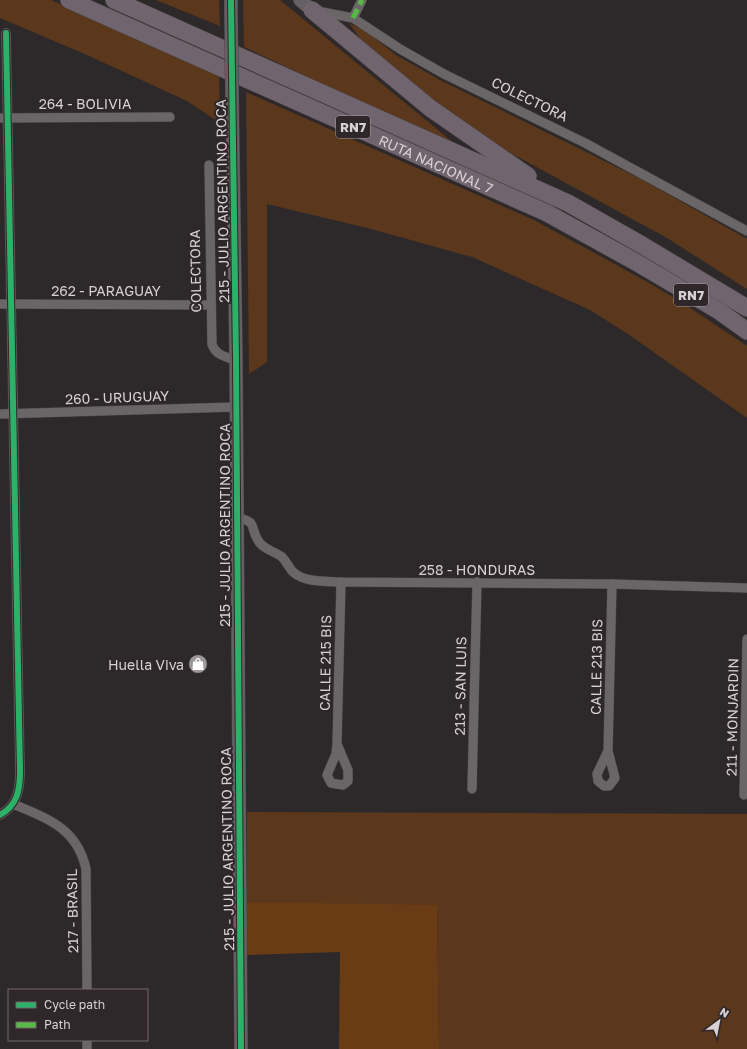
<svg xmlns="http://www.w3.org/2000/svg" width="747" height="1049" font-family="'Golos Text',sans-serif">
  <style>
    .green { fill: #5b371b }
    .forest { fill: #6a3c16 }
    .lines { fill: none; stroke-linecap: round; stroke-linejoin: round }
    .street-casing { stroke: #484445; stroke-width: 10 }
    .secondary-casing { stroke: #484445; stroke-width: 14 }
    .highway-casing { stroke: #484445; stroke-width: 18 }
    .street { stroke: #6a6667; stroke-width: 9 }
    .secondary { stroke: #656063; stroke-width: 13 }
    .highway { stroke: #70646e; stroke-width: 17 }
    .secondary-bridge-casing { stroke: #484445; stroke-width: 14; stroke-linecap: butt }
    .secondary-bridge { stroke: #656063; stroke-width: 13 }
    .quiet { stroke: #58b947; stroke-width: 5; stroke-dasharray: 10 5; stroke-linecap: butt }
    .cycleway-casing { stroke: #2f2729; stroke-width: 8 }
    .cycleway { stroke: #2db169; stroke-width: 6 }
    .labels { text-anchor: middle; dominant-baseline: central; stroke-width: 4; stroke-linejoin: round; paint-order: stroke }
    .shield { fill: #2f2729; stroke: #a59ea0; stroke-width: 1 }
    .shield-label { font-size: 13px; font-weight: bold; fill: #d7d1d3 }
    .street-label { font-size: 14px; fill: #d7d1d3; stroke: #2f2729 }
    .poi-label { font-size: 14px; fill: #d7d1d3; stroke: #2f2729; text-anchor: end }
  </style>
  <rect width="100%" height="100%" fill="#2d292a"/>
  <g class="green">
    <polygon points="0,0 51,0 219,75 220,123 187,101 87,55 0,18"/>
    <polygon points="156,0 219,0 220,26"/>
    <polygon points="243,0 280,0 460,148 244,47"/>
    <polygon points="349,23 364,30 396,55 440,80 641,179 747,239 747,289 667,238 474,133 415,86 364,44"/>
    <polygon points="246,92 536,221 651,284 689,307 747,346 747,418 628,334 590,310 472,257 371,229 267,204 267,362 249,374"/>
    <polygon points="247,812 747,814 747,1049 439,1049 437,906 247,902"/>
  </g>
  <polygon class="forest" points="247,902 437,905 439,1049 339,1049 340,952 246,955"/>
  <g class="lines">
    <defs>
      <g id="street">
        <polyline points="317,11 353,18 400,49 444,74 585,143 747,231"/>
        <polyline points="353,18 362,0"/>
        <polyline points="0,118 170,117"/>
        <path d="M209 165 212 344C215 355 226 357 236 360"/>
        <polyline points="0,304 211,305"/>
        <polyline points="0,414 235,407"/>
        <path d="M236 517C260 523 248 526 259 542 265 550 274 551 282 557 287 562 289 568 293 572 305 583 327 581 341 582L612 584 747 588"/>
        <polyline points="337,744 348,770 348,781 343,785 331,783 327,775 336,754 337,744 341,582"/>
        <polyline points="608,751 615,778 609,786 604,786 598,781 597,774 608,751 612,584"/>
        <polyline points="472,789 477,582"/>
        <polyline points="744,795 747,639"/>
        <path d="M13 804C48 819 77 828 86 869L87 990"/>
        <path d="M0 815C18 805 20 789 20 771L6 33"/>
        <polyline points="87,1040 87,1049"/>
      </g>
      <g id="secondary">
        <polyline points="231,0 231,14"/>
        <polyline points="300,0 312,10"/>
        <polyline points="232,89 236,360 241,1049"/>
      </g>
      <g id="highway">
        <path id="s1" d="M69 0 547 213 634 261 719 311 747 331"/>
        <polyline points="114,0 568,203 642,245 747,308"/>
        <polyline points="312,10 430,108 528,176"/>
      </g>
    </defs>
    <use href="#street" class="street-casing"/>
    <use href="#secondary" class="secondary-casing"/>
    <use href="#highway" class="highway-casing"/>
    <use href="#street" class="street"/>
    <use href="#secondary" class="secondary"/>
    <use href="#highway" class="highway"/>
    <defs>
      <polyline id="secondary-bridge" points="231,14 232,89"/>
    </defs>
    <use href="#secondary-bridge" class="secondary-bridge-casing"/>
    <use href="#secondary-bridge" class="secondary-bridge"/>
    <polyline class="quiet" points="353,18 362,0"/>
    <defs>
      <g id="cycleway">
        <polyline points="231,0 236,360 241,1049"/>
        <path d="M0 815C18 805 20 789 20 771L6 33"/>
      </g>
    </defs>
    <use href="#cycleway" class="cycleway-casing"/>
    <use href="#cycleway" class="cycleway"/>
  </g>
  <defs>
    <symbol id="shop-disc" viewBox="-11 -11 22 22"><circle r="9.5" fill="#9c9698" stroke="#2f2729"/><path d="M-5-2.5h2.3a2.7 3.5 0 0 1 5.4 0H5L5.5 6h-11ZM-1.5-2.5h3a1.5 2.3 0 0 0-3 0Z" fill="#fff"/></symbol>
  </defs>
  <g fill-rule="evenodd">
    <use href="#shop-disc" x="187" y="653" width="22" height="22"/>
  </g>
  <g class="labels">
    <g class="shield">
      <rect x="336" y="116" width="34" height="22" rx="3"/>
      <rect x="674" y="284" width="34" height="22" rx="3"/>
    </g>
    <g class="shield-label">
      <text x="353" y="127">RN7</text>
      <text x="691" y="295">RN7</text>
    </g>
    <g class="street-label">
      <text transform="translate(530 99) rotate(26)">COLECTORA</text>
      <text x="85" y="103">264 - BOLIVIA</text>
      <text stroke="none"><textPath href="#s1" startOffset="402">RUTA NACIONAL 7</textPath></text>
      <text transform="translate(222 201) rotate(-91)">215 - JULIO ARGENTINO ROCA</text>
      <text transform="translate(195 271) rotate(-91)">COLECTORA</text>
      <text x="106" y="290">262 - PARAGUAY</text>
      <text transform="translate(117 397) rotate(-2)">260 - URUGUAY</text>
      <text transform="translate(224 525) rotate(-90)">215 - JULIO ARGENTINO ROCA</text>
      <text x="477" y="569">258 - HONDURAS</text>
      <text transform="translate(325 663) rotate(-89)">CALLE 215 BIS</text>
      <text transform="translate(596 667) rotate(-89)">CALLE 213 BIS</text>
      <text transform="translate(460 686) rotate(-89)">213 - SAN LUIS</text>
      <text transform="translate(732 717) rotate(-89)">211 - MONJARDIN</text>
      <text transform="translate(227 849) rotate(-91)">215 - JULIO ARGENTINO ROCA</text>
      <text transform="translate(72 911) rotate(-91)">217 - BRASIL</text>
    </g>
    <g class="poi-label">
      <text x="184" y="664">Huella Viva</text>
    </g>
  </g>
  <rect x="8" y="989" width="140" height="52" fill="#2f2729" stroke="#726b6d"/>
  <rect x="16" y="1002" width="20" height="6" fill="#2db169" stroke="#726b6d"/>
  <text x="44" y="1009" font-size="12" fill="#d7d1d3">Cycle path</text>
  <rect x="16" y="1022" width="20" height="6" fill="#58b947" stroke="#726b6d"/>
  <text x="44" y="1029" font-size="12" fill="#d7d1d3">Path</text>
  <g transform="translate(719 1021) rotate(32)" stroke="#2f2729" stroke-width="3" paint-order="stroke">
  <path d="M0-3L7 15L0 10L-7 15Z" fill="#d7d1d3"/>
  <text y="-6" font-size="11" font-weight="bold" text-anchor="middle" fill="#d7d1d3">N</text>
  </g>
</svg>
